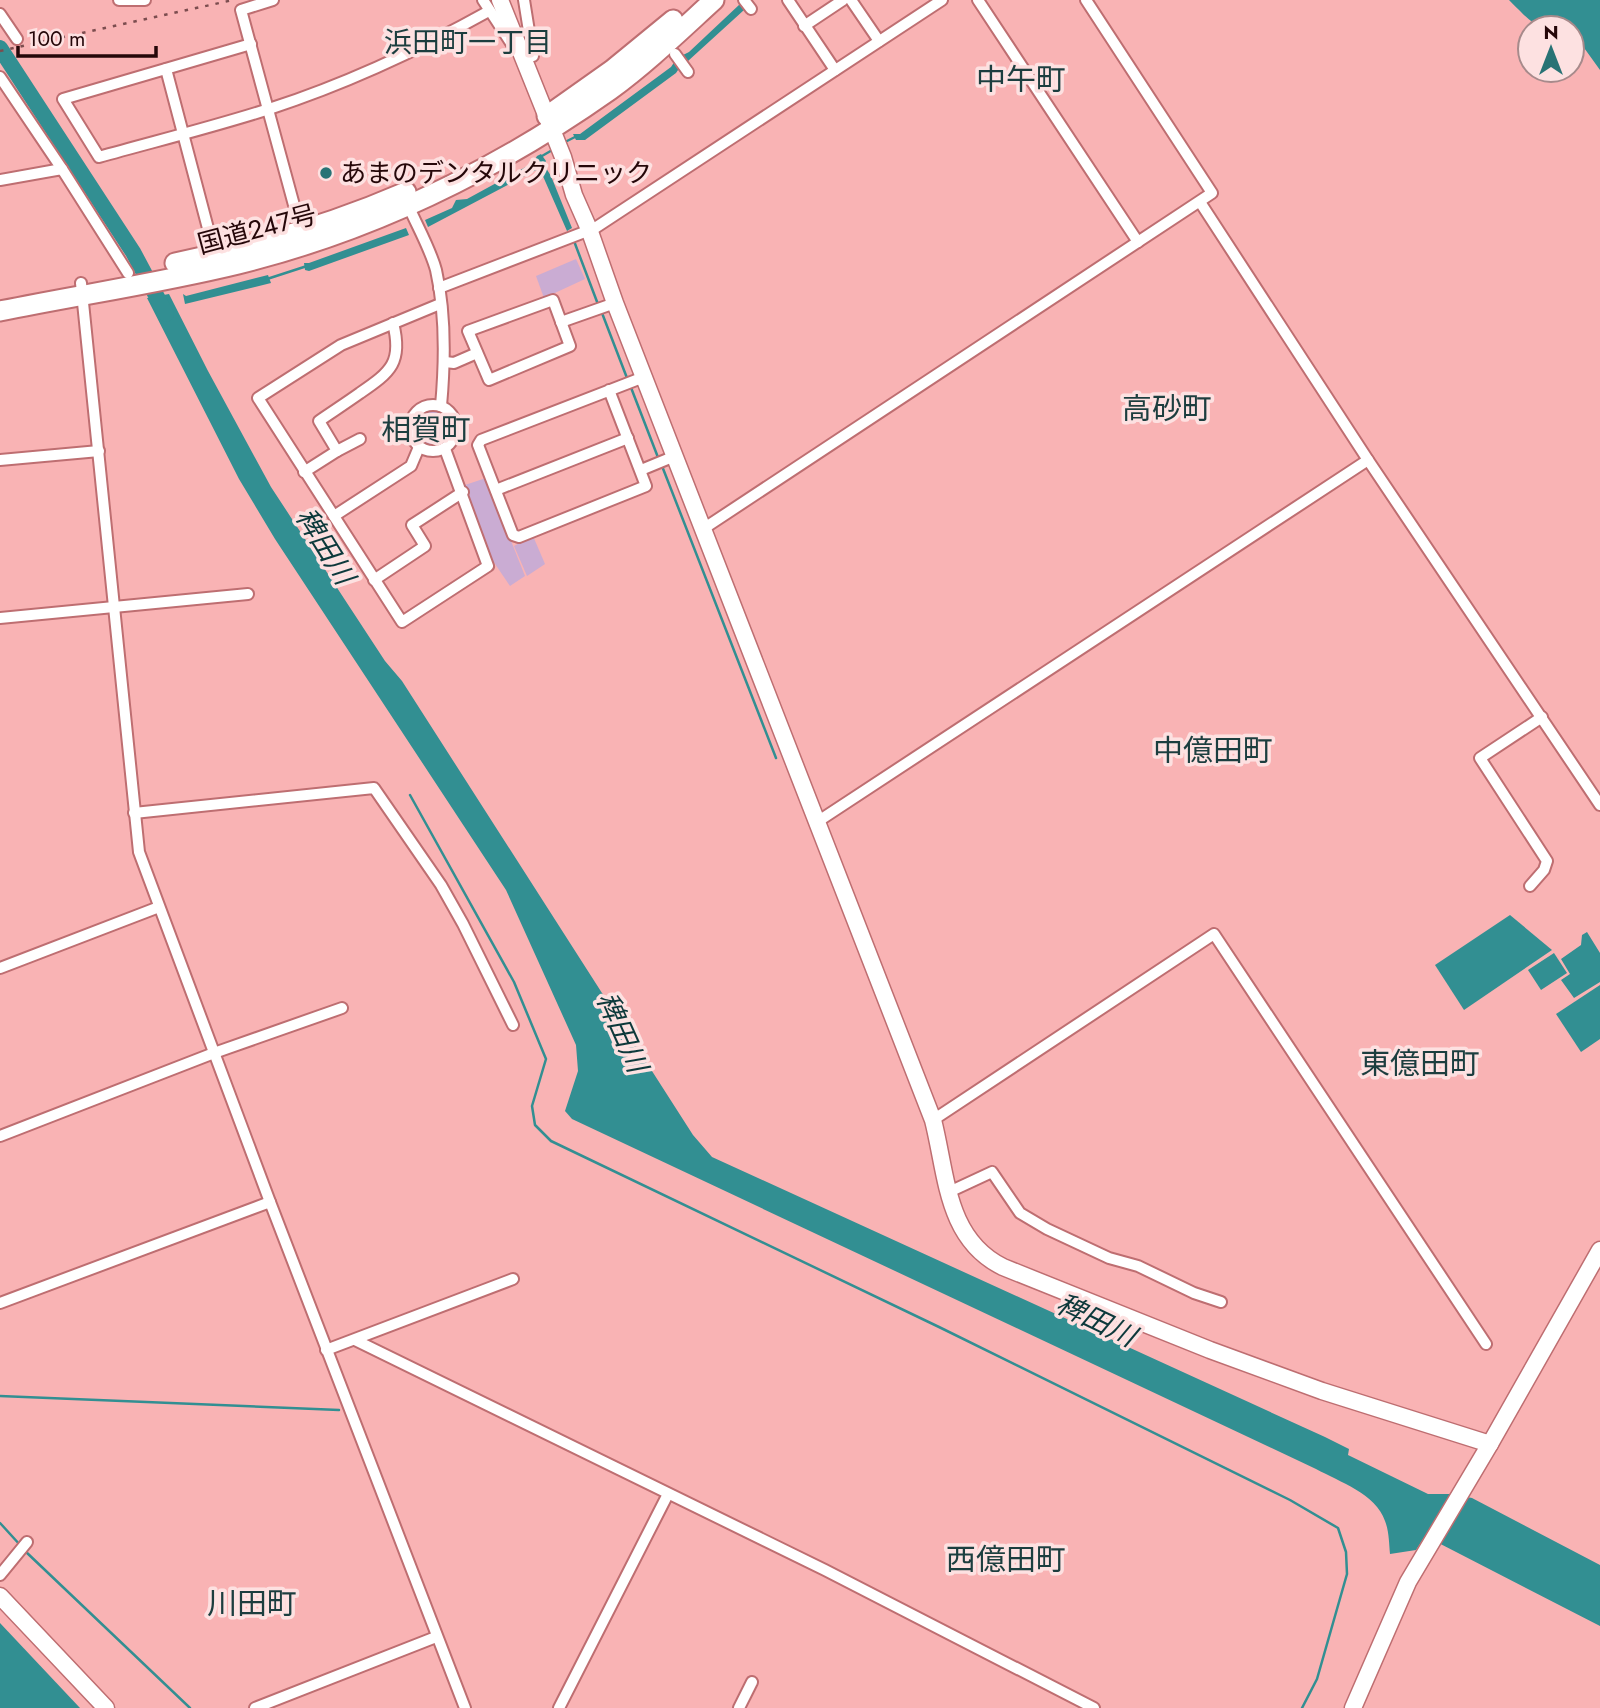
<svg xmlns="http://www.w3.org/2000/svg" width="1600" height="1708" font-family="Jost,'Noto Sans JP',sans-serif">
  <style>
    .green { fill: #caacd3 }
    .water { fill: #328f92 }
    .lines { fill: none; stroke-linecap: round; stroke-linejoin: round }
    .stream { stroke: #328f92; stroke-width: 2.5 }
    .river { stroke: #328f92; stroke-width: 16 }
    .street-casing { stroke: #be6e71; stroke-width: 14 }
    .secondary-casing { stroke: #be6e71; stroke-width: 19 }
    .highway-casing { stroke: #be6e71; stroke-width: 23 }
    .street { stroke: #fff; stroke-width: 10 }
    .secondary { stroke: #fff; stroke-width: 16 }
    .highway { stroke: #fff; stroke-width: 19 }
    .rail { stroke: #7c4d4f; stroke-width: 2.5; stroke-dasharray: 3.5 7; stroke-linecap: butt }
    .poi-dot { fill: #287375; stroke: #fde1e1; stroke-width: 2.5 }
    .labels { text-anchor: middle; dominant-baseline: central; stroke-width: 7; stroke-linejoin: round; paint-order: stroke }
    .poi-label { font-size: 26px; fill: #250709; stroke: #fde1e1; text-anchor: start }
    .street-label { font-size: 26px; fill: #250709; stroke: #fde1e1 }
    .neighbourhood-label { font-size: 28px; fill: #1c3e3f; stroke: #fde1e1 }
    .water-label { font-size: 28px; font-style: italic; fill: #0d393b; stroke: #fde1e1 }
    .quarter-label { font-size: 30px; fill: #1c3e3f; stroke: #fde1e1 }
  </style>
  <rect width="100%" height="100%" fill="#f9b3b4"/>
  <g class="green">
    <polygon points="576,259 585,279 544,298 536,276"/>
    <circle cx="433" cy="427" r="20"/>
    <polygon points="486,478 525,576 510,586 493,561 465,485"/>
    <polygon points="533,536 545,564 527,576 514,546"/>
  </g>
  <g class="water">
    <path d="M1509 0H1600V70L1582 45 1572 41V28C1534 28 1535 26 1509 0Z"/>
    <polygon points="740,4 744,10 688,61 683,55 689,52"/>
    <polygon points="675,61 680,67 676,73 585,140 576,140 573,134 580,134 671,67"/>
    <polygon points="541,154 546,161 542,166 546,168 551,176 572,228 567,231 542,174 536,170 428,227 425,220 452,208 456,200 467,199 533,163 537,156"/>
    <polygon points="406,228 409,235 309,271 305,270 304,263 309,263"/>
    <polygon points="268,275 271,283 185,304 183,294 186,296"/>
    <path d="M169 294 208 371 271 487 385 661 402 681 693 1135 712 1157 1325 1437 1349 1449 1348 1455 1428 1494H1451L1472 1498 1600 1565V1626L1425 1536 1416 1550 1390 1554C1389 1543 1389 1531 1385 1521 1376 1494 1340 1482 1316 1469L572 1119 565 1111 578 1071 576 1045 506 890 275 539 239 479 147 298Z"/>
    <polygon points="1510,915 1552,950 1464,1010 1435,965"/>
    <polygon points="1587,932 1600,953 1600,982 1574,998 1561,980 1570,974 1561,959 1581,945 1582,935"/>
    <polygon points="1554,953 1567,973 1541,990 1528,970"/>
    <polygon points="1600,985 1600,1039 1581,1052 1556,1014"/>
    <polygon points="0,1623 80,1708 0,1708"/>
  </g>
  <g class="lines">
    <g class="stream">
      <polyline points="563,143 575,137"/>
      <polyline points="542,156 554,149"/>
      <polyline points="574,241 599,307"/>
      <polyline points="267,279 307,266"/>
      <polyline points="602,313 627,378"/>
      <polyline points="630,385 659,460"/>
      <polyline points="662,466 776,758"/>
      <polyline points="410,795 514,982 546,1059 532,1106 535,1125 551,1141 939,1327 1290,1500 1338,1528 1346,1552 1347,1574 1317,1679 1302,1708"/>
      <polyline points="0,1396 339,1410"/>
      <polyline points="0,1523 21,1546"/>
      <polyline points="25,1551 190,1708"/>
    </g>
    <polyline class="river" points="0,48 133,252 166,314"/>
    <defs>
      <g id="street">
        <polyline points="119,0 145,0"/>
        <polyline points="273,0 241,10 301,231"/>
        <polyline points="483,0 513,46"/>
        <polyline points="524,0 533,56"/>
        <polyline points="744,0 751,9"/>
        <polyline points="788,0 835,70"/>
        <polyline points="851,0 879,41"/>
        <polyline points="978,0 1138,242"/>
        <polyline points="0,14 17,39"/>
        <polyline points="804,26 843,0"/>
        <path d="M251 44 63 99 99 157C156 141 213 127 269 109 346 84 419 50 489 11"/>
        <polyline points="675,54 688,72"/>
        <polyline points="166,69 215,255"/>
        <polyline points="0,77 62,169"/>
        <polyline points="0,180 62,169 128,273"/>
        <polyline points="1200,202 1368,460 1600,805"/>
        <path d="M408 205C417 226 430 248 436 270 446 314 445 362 441 406"/>
        <polyline points="81,283 139,852 270,1202 465,1708"/>
        <polyline points="439,288 595,228 942,0"/>
        <polygon points="553,300 570,346 489,380 468,331"/>
        <polyline points="440,304 341,345 258,398 402,622 488,566 445,449"/>
        <polyline points="561,322 615,303"/>
        <polyline points="445,362 454,363 477,353"/>
        <polyline points="609,390 646,486 519,537 513,535 478,445 481,440 644,377"/>
        <circle cx="433" cy="428" r="23"/>
        <polyline points="337,451 360,439"/>
        <polyline points="0,460 99,451"/>
        <polyline points="641,470 675,456"/>
        <path d="M304 472 337 451 319 421C332 412 346 403 360 393 391 372 403 362 393 323"/>
        <polyline points="496,490 628,438"/>
        <polyline points="334,516 411,466 419,447"/>
        <polyline points="703,529 1212,193 1086,0"/>
        <polyline points="374,580 425,546 412,525 463,492"/>
        <polyline points="0,618 248,594"/>
        <polyline points="134,813 374,788 441,885 463,924 513,1025"/>
        <polyline points="817,822 1368,460"/>
        <polyline points="1530,886 1544,870 1547,861 1480,758 1542,717"/>
        <polyline points="0,968 159,907"/>
        <polyline points="933,1120 1214,934 1486,1344"/>
        <polyline points="0,1136 214,1053 342,1008"/>
        <polyline points="949,1192 992,1172 1020,1213 1047,1229 1109,1258 1138,1266 1194,1293 1221,1302"/>
        <polyline points="0,1303 270,1202"/>
        <polyline points="355,1340 825,1570 1094,1708"/>
        <polyline points="326,1350 513,1279"/>
        <polyline points="0,1575 27,1542"/>
        <polyline points="255,1708 436,1637"/>
        <polyline points="559,1708 668,1494"/>
        <polyline points="739,1708 752,1682"/>
      </g>
      <g id="secondary">
        <path d="M500 0 563 157 574 195 589 229 615 303 933 1120C947 1175 946 1239 1003 1267L1210 1350 1322 1391 1490 1444"/>
        <polyline points="0,1596 106,1708"/>
        <polyline points="1353,1708 1408,1582 1490,1444 1600,1250"/>
      </g>
      <g id="highway">
        <polyline points="547,116 612,70 673,20"/>
        <path d="M175 263C254 247 332 224 406 192"/>
        <path d="M0 311C79 295 160 283 238 264 372 231 498 169 610 90 647 63 680 31 714 0"/>
      </g>
    </defs>
    <use href="#street" class="street-casing"/>
    <use href="#secondary" class="secondary-casing"/>
    <use href="#highway" class="highway-casing"/>
    <use href="#street" class="street"/>
    <use href="#secondary" class="secondary"/>
    <use href="#highway" class="highway"/>
    <polyline class="rail" points="0,51 233,0"/>
  </g>
  <circle class="poi-dot" cx="326" cy="173" r="7"/>
  <g class="labels">
    <g class="poi-label">
      <text x="340" y="173">あまのデンタルクリニック</text>
    </g>
    <g class="street-label">
      <text transform="translate(257 229) rotate(-15)">国道247号</text>
    </g>
    <g class="neighbourhood-label">
      <text x="468" y="42">浜田町一丁目</text>
    </g>
    <g class="water-label">
      <text transform="translate(325 546) rotate(58)">稗田川</text>
      <text transform="translate(622 1032) rotate(66)">稗田川</text>
      <text transform="translate(1096 1320) rotate(26)">稗田川</text>
    </g>
    <g class="quarter-label">
      <text x="1021" y="79">中午町</text>
      <text x="1167" y="408">高砂町</text>
      <text x="426" y="429">相賀町</text>
      <text x="1213" y="750">中億田町</text>
      <text x="1420" y="1063">東億田町</text>
      <text x="1006" y="1559">西億田町</text>
      <text x="252" y="1603">川田町</text>
    </g>
  </g>
  <g transform="translate(1551 49)"><circle r="33" fill="#fde1e1" stroke="#a78a8b" stroke-width="2"/>
  <path d="M0-5L12 26L0 18L-12 26Z" fill="#287375"/>
  <text y="-10" font-size="19" font-weight="bold" text-anchor="middle" fill="#250709">N</text>
  </g>
  <path d="M18 46v10h138v-10" fill="none" stroke="#250709" stroke-width="3.5"/>
  <text x="28" y="46" font-size="21" fill="#250709" stroke="#fde1e1" stroke-width="5" paint-order="stroke">100 m</text>
</svg>
